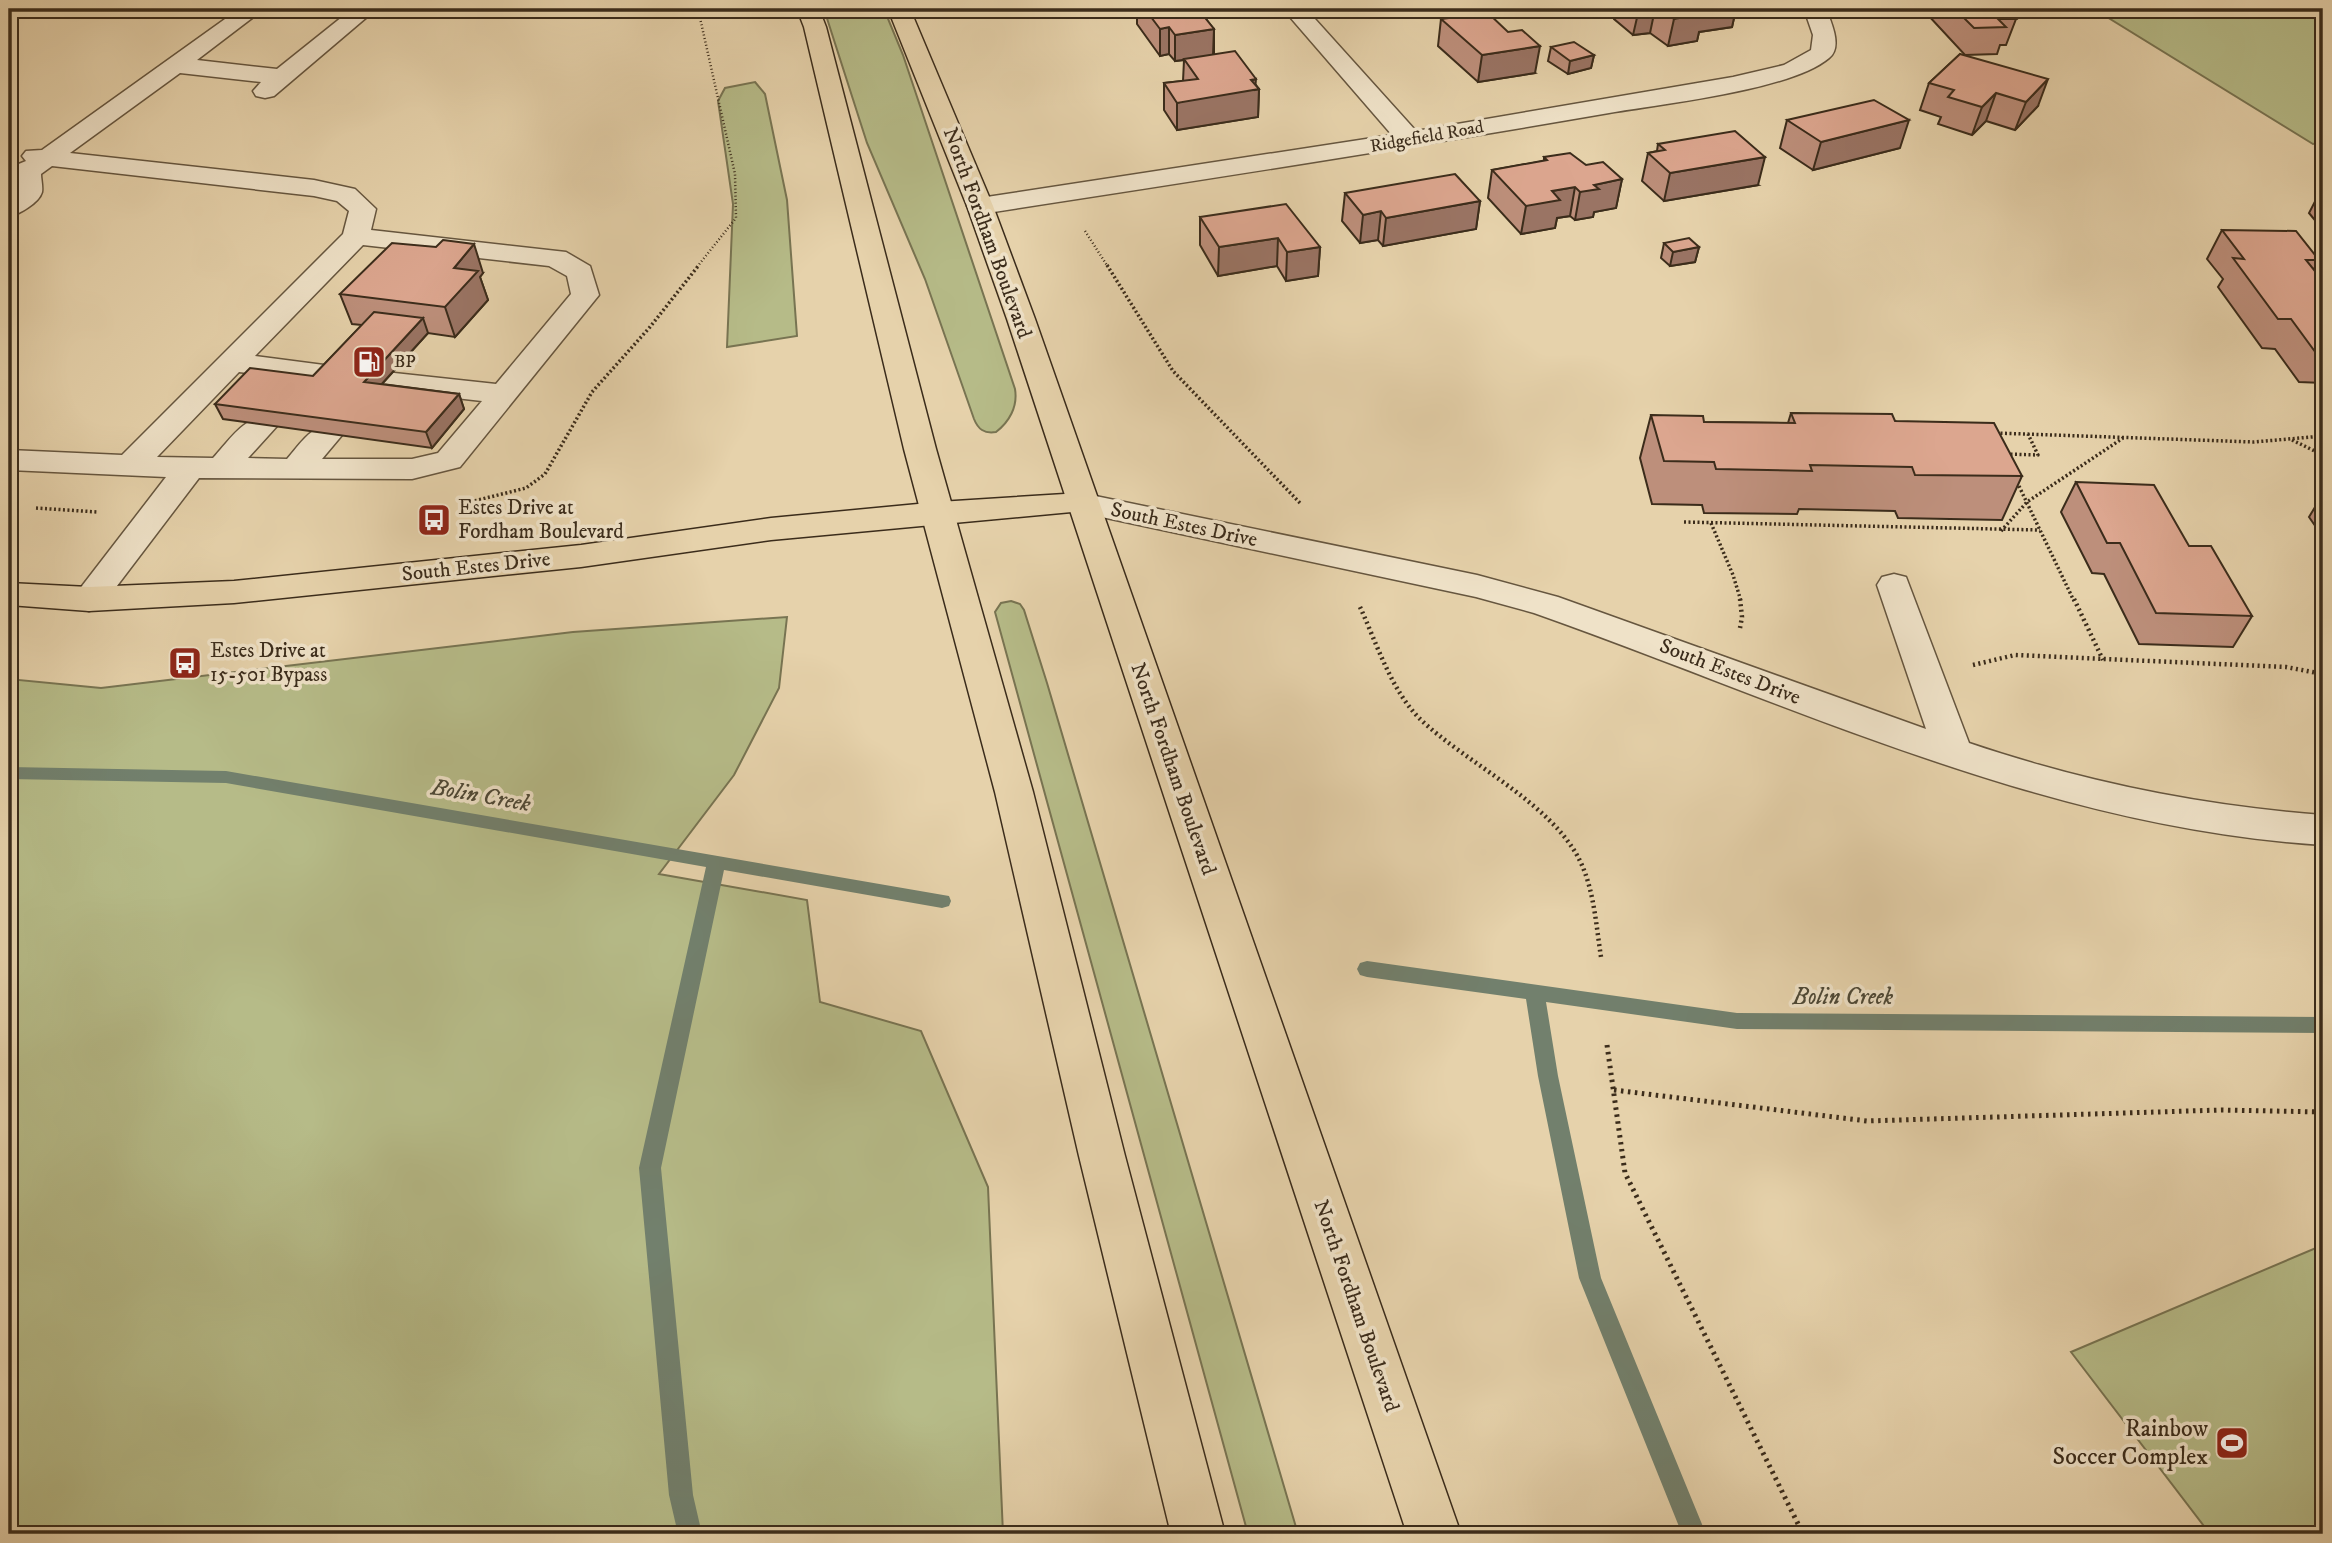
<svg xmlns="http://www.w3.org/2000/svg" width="2332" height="1543" font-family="'IM FELL DW Pica',serif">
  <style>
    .green { fill: #b6bb88; stroke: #787452; stroke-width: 2 }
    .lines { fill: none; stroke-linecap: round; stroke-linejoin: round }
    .stream { fill: #72806d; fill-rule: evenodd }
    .minor-casing { stroke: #66563f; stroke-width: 3 }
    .major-casing { stroke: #3b2c1b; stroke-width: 3 }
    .highway-casing { stroke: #3b2c1b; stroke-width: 3 }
    .path-far3 { stroke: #3b2c1b; stroke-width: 2.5; stroke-dasharray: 1 2.5; stroke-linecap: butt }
    .path-far2 { stroke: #3b2c1b; stroke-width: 3.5; stroke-dasharray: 2 2.5; stroke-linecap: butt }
    .path-far1 { stroke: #3b2c1b; stroke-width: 4.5; stroke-dasharray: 2 3.5; stroke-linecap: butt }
    .path { stroke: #3b2c1b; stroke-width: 5; stroke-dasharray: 2.5 4.5; stroke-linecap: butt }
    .minor { fill: #efe2c8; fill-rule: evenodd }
    .major { fill: #e6d2ab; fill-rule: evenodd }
    .highway { fill: #e6d2ab; fill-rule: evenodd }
    .wall { fill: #bd8f7b; stroke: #3b2c1b; stroke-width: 2 }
    .shaded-wall { fill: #9a7464; stroke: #3b2c1b; stroke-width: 2 }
    .building { fill: #dca68f; stroke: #3b2c1b; stroke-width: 2 }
    .labels { text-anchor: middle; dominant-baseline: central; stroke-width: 7; stroke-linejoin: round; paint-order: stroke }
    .far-street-label { font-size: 18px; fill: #3b2c1b; stroke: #efe2c8 }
    .far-poi-label { font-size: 18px; fill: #3b2c1b; stroke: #efe2c8; text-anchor: start }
    .street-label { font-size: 21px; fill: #3b2c1b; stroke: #efe2c8 }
    .poi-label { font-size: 21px; fill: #3b2c1b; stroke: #efe2c8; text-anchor: start }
    .water-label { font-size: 23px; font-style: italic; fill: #4d4836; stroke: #efe2c8 }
    .near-poi-label { font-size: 24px; fill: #3b2c1b; stroke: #efe2c8; text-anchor: end }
  </style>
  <rect width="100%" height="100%" fill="#e6d2ab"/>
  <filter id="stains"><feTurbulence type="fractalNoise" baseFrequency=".00286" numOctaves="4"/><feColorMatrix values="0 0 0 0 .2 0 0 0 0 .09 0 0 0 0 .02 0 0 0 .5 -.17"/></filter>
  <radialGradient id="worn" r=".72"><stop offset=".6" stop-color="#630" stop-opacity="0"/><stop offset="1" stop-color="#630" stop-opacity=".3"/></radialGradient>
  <g class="green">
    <path d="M824 9H884L903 55 1015 389C1018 407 1009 422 996 432 984 434 978 429 974 419L925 279 867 143Z"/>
    <polygon points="2094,9 2323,9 2323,142 2313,144"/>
    <polygon points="755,82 765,94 787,200 797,336 727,347 733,204 718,101 725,88"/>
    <polygon points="1011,601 1020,604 1024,610 1047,683 1298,1534 1248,1534 995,612 1001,603"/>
    <polygon points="787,617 779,688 734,775 659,874 807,900 820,1002 921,1031 988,1187 1003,1534 9,1534 9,679 101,688 573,632"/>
    <polygon points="2323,1245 2323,1534 2210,1534 2071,1352"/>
  </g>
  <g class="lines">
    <g class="stream">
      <polygon points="9,767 226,771 949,896 951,901 949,906 942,908 724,870 661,1168 693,1495 702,1534 678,1534 669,1495 639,1168 706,867 226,783 9,779"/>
      <polygon points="1367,961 1737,1013 2323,1017 2323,1033 1737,1029 1546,1002 1558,1076 1601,1278 1706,1534 1682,1534 1579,1278 1538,1076 1526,999 1367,977 1360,975 1357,969 1360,963"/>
    </g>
    <defs>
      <g id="minor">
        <path d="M239 9H264L197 60 277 69 352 9 374 11 274 96 265 98 256 96 253 91 261 82 180 73 70 153 314 180 355 189 376 209 371 230 566 252 590 266 599 295 460 467 412 479 199 478 101 607 89 611 77 607 72 599 166 477 9 470V450L122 455 343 234 349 211 337 201 314 196 52 166 41 174C41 179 43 187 42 192 39 203 19 214 9 217V196L16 191 15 182 9 184V168L26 161 22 156 26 151 42 150ZM363 245 549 266 567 276 571 294 496 384 385 372 374 375 370 381 374 387 385 390 482 401 438 453 412 459H322L343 434 338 427C313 421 302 442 287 459L248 458 278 425 273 418C246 412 230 440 213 458L157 457 239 372 336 383 347 380 351 374 347 368 255 356Z"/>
        <path d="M1283 9H1306L1416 131 1733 77 1784 65 1811 50 1813 35 1804 9H1826C1831 22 1843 47 1829 58 1792 90 1661 104 1609 113 1400 149 1190 182 980 214L971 212 967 206 971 200 980 198 1392 135Z"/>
        <path d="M1081 493 1477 575 1558 597 1926 729 1877 585 1882 577 1894 574 1906 577 1969 743C2084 782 2202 806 2323 815V845C2046 828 1792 704 1534 613L1476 597 1069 510 1065 503 1069 496Z"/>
      </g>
      <polygon id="major" points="1081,493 1093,496 1097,503 1093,510 771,540 581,567 234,603 89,611 9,605 9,583 89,587 234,581 581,545 771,518 939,502"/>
      <g id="highway">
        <polygon points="797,9 819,9 826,27 936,449 1033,792 1125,1156 1225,1534 1171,1534 1079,1156 995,792 904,449 804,27"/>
        <polygon points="888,9 910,9 993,206 1035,319 1461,1534 1407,1534 1007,319 967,206"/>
      </g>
    </defs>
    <use href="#minor" class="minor-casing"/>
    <use href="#major" class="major-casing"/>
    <use href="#highway" class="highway-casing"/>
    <g class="path-far3">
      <polyline points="1085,231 1108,267"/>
      <polyline points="2308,253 2323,254"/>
      <polyline points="697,267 736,218 735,174 698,9"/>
    </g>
    <g class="path-far2">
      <polyline points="1107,265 1173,371 1300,503"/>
      <polyline points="1996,433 2254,442 2323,436"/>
      <polyline points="2292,440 2323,455"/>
      <polyline points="2006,454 2038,455 2028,434"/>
      <polyline points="2017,482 2074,601"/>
      <polyline points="466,503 526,488 545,474 592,392 650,327 699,265"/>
      <polyline points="36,508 97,512"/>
      <polyline points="1684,522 2040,530"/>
      <polyline points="1711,523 1733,575 1741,601"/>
      <polyline points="2001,531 2027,502 2123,438"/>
    </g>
    <g class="path-far1">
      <polyline points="2074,599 2103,660"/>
      <path d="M1360 607C1377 644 1391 690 1420 719 1466 763 1550 802 1579 859 1594 888 1596 925 1601 957"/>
      <polyline points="1740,628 1742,617 1740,599"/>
      <polyline points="1973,665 2015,655 2286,667 2323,674"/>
    </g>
    <g class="path">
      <polyline points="1607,1045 1625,1173 1803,1534"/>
      <polyline points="1614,1090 1867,1121 2221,1110 2323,1112"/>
    </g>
    <use href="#minor" class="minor"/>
    <use href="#major" class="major"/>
    <use href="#highway" class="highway"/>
  </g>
  <g class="wall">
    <polygon points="1137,9 1198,9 1214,29 1214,54 1256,85 1259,89 1258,117 1177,130 1164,110 1164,83 1183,81 1184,60 1175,61 1169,54 1160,56 1137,24"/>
    <polygon points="1403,9 1458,9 1458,10 1411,17"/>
    <polygon points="1616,9 1736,9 1732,27 1699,32 1697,41 1668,46 1650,33 1633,35 1614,19"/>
    <polygon points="1929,9 2006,9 2016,19 2006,45 2000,45 1997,54 1965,55 1927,14"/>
    <polygon points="1441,19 1535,73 1478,82 1438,46"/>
    <polygon points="1551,47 1594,55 1591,68 1568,74 1548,61"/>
    <polygon points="1960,54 2038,106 2015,130 1986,121 1972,135 1938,124 1941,117 1920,110 1929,83"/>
    <polygon points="1787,120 1900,148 1813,170 1780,148"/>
    <polygon points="1658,144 1758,185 1664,201 1642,181 1648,153 1657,151"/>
    <polygon points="1544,157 1586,165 1622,179 1616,208 1594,212 1593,217 1575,220 1570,216 1557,218 1555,228 1521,234 1488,198 1492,170 1544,161"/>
    <polygon points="2323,186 2323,230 2309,213"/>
    <polygon points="1345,193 1480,201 1476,229 1383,246 1378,240 1360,243 1342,221"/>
    <polygon points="1200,217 1320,247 1318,276 1286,281 1277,266 1218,276 1200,245"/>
    <polygon points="2222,230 2319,260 2314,269 2323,281 2323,383 2299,382 2275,349 2262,348 2218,287 2223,279 2207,259"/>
    <polygon points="1664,243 1699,247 1695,262 1670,266 1661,258"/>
    <polygon points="483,273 480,277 488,300 455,337 428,333 382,384 459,394 464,409 432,448 223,419 215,404 313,376 362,325 352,324 340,294"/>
    <polygon points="1791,413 1895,421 2022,476 2002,520 1898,518 1895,511 1799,509 1797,514 1704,513 1702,505 1652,504 1640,458 1651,415 1704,422 1788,423"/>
    <polygon points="2076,482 2189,546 2252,616 2233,647 2139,644 2104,574 2092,573 2061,512"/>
    <polygon points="2323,494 2323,537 2309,517"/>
  </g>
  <g class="shaded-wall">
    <polygon points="1412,9 1458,9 1458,10 1411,17"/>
    <polygon points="1639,9 1655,9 1650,33 1633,35"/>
    <polygon points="1694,9 1736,9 1732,27 1699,32 1697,41 1668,46 1674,19"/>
    <polygon points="1169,27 1169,54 1160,56 1160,29"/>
    <polygon points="1214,29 1213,56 1175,61 1175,35"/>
    <polygon points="1540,46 1535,73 1478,82 1482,55"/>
    <polygon points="1594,55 1591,68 1568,74 1570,61"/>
    <polygon points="1256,79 1255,90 1259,89 1258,117 1177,130 1177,103"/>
    <polygon points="2048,79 2038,106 2015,130 2026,102"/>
    <polygon points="1996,93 1986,121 1972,135 1982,107"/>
    <polygon points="1909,120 1900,148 1813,170 1821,142"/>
    <polygon points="1765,157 1758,185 1664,201 1670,173"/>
    <polygon points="1622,179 1616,208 1594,212 1593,217 1575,220 1580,192 1594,185"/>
    <polygon points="1575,187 1570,216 1557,218 1555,228 1521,234 1526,206 1552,191"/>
    <polygon points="1480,201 1476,229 1383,246 1386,218"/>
    <polygon points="1381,211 1378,240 1360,243 1363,215"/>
    <polygon points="1278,238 1277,266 1218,276 1219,247"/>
    <polygon points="474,244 483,273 480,277 488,300 455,337 445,307 454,268"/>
    <polygon points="1320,247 1318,276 1286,281 1287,252"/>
    <polygon points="1699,247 1695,262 1670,266 1673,252"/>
    <polygon points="423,318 428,333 370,397 364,382"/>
    <polygon points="459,394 464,409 432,448 426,432"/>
  </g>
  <g class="building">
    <polygon points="1145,9 1198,9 1214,29 1175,35 1169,27 1160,29"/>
    <polygon points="1659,9 1695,9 1703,14 1674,19"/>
    <polygon points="1955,9 2006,9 2016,19 1998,19 2006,27 1974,28"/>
    <polygon points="1488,13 1508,32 1522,30 1540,46 1482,55 1441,19"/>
    <polygon points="1574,42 1594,55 1570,61 1551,47"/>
    <polygon points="1235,51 1256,79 1251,80 1259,89 1177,103 1164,83 1198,79 1184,59"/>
    <polygon points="1960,54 2048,79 2026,102 1996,93 1982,107 1948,97 1954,90 1929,83"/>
    <polygon points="1874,100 1909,120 1821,142 1787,120"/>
    <polygon points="1735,131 1765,157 1670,173 1648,153 1665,150 1658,144"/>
    <polygon points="1570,153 1586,165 1603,162 1622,179 1594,185 1599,189 1580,192 1575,187 1552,191 1560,200 1526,206 1492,170 1547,160 1544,157"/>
    <polygon points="1455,174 1480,201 1386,218 1381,211 1363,215 1345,193"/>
    <polygon points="1286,204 1320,247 1287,252 1278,238 1219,247 1200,217"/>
    <polygon points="2222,230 2296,231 2319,260 2306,260 2323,281 2323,353 2316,353 2291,319 2278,319 2233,258 2244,259"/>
    <polygon points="1689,238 1699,247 1673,252 1664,243"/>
    <polygon points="443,240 474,244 454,268 478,271 445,307 340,294 392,243 436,247"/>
    <polygon points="374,312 423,318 364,382 459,394 426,432 215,404 250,368 313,376"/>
    <polygon points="1791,413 1892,414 1895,421 1994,423 2022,476 1915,475 1912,467 1810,465 1812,471 1716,469 1714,462 1664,461 1651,415 1703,416 1704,422 1795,423"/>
    <polygon points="2076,482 2154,485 2189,546 2211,546 2252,616 2156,613 2120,543 2107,543"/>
  </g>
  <defs>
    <symbol id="fuel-square" viewBox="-11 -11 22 22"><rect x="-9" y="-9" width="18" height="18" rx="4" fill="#8f2418" stroke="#efe2c8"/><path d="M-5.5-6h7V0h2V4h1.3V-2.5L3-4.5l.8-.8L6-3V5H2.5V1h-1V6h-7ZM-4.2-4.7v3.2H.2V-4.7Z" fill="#fff"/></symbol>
    <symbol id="bus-square" viewBox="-11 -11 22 22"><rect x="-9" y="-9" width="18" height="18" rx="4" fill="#8f2418" stroke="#efe2c8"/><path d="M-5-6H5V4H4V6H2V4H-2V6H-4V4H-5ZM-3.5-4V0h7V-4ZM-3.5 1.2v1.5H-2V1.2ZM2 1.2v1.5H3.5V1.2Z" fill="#fff"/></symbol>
    <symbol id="stadium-square" viewBox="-11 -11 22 22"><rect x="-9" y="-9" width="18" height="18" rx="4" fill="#8f2418" stroke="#efe2c8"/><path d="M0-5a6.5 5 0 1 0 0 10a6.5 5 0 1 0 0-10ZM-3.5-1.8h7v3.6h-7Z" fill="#fff"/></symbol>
  </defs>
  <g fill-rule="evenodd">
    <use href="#fuel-square" x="350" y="343" width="38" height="38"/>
    <use href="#bus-square" x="415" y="501" width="38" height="38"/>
    <use href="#bus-square" x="166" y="644" width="38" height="38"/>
    <use href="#stadium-square" x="2213" y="1424" width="38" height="38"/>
  </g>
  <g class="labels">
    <g class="far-street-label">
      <text transform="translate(1427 137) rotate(-10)">Ridgefield Road</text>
    </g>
    <g class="far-poi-label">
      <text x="394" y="362">BP</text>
    </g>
    <g class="street-label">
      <text transform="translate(987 233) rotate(70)">North Fordham Boulevard</text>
      <text transform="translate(1184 525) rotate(12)">South Estes Drive</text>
      <text transform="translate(476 567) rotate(-6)">South Estes Drive</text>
      <text transform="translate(1730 672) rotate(21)">South Estes Drive</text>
      <text transform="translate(1173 769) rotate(71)">North Fordham Boulevard</text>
      <text transform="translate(1356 1306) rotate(71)">North Fordham Boulevard</text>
    </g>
    <g class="poi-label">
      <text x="458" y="508">Estes Drive at<tspan x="458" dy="24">Fordham Boulevard</tspan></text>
      <text x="210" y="651">Estes Drive at<tspan x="210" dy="24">15-501 Bypass</tspan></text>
    </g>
    <g class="water-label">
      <text transform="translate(481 796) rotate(10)">Bolin Creek</text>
      <text x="1843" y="997">Bolin Creek</text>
    </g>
    <g class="near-poi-label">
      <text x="2208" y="1429">Rainbow<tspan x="2208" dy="28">Soccer Complex</tspan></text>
    </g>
  </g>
  <rect width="2332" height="1543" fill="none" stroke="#e6d2ab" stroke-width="35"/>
  <rect x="10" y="10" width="2311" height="1522" fill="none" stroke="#3b2c1b" stroke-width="3.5"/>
  <rect x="18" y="18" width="2297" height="1508" fill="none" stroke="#3b2c1b" stroke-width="2"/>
  <rect width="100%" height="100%" filter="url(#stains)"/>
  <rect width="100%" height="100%" fill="url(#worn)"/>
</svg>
